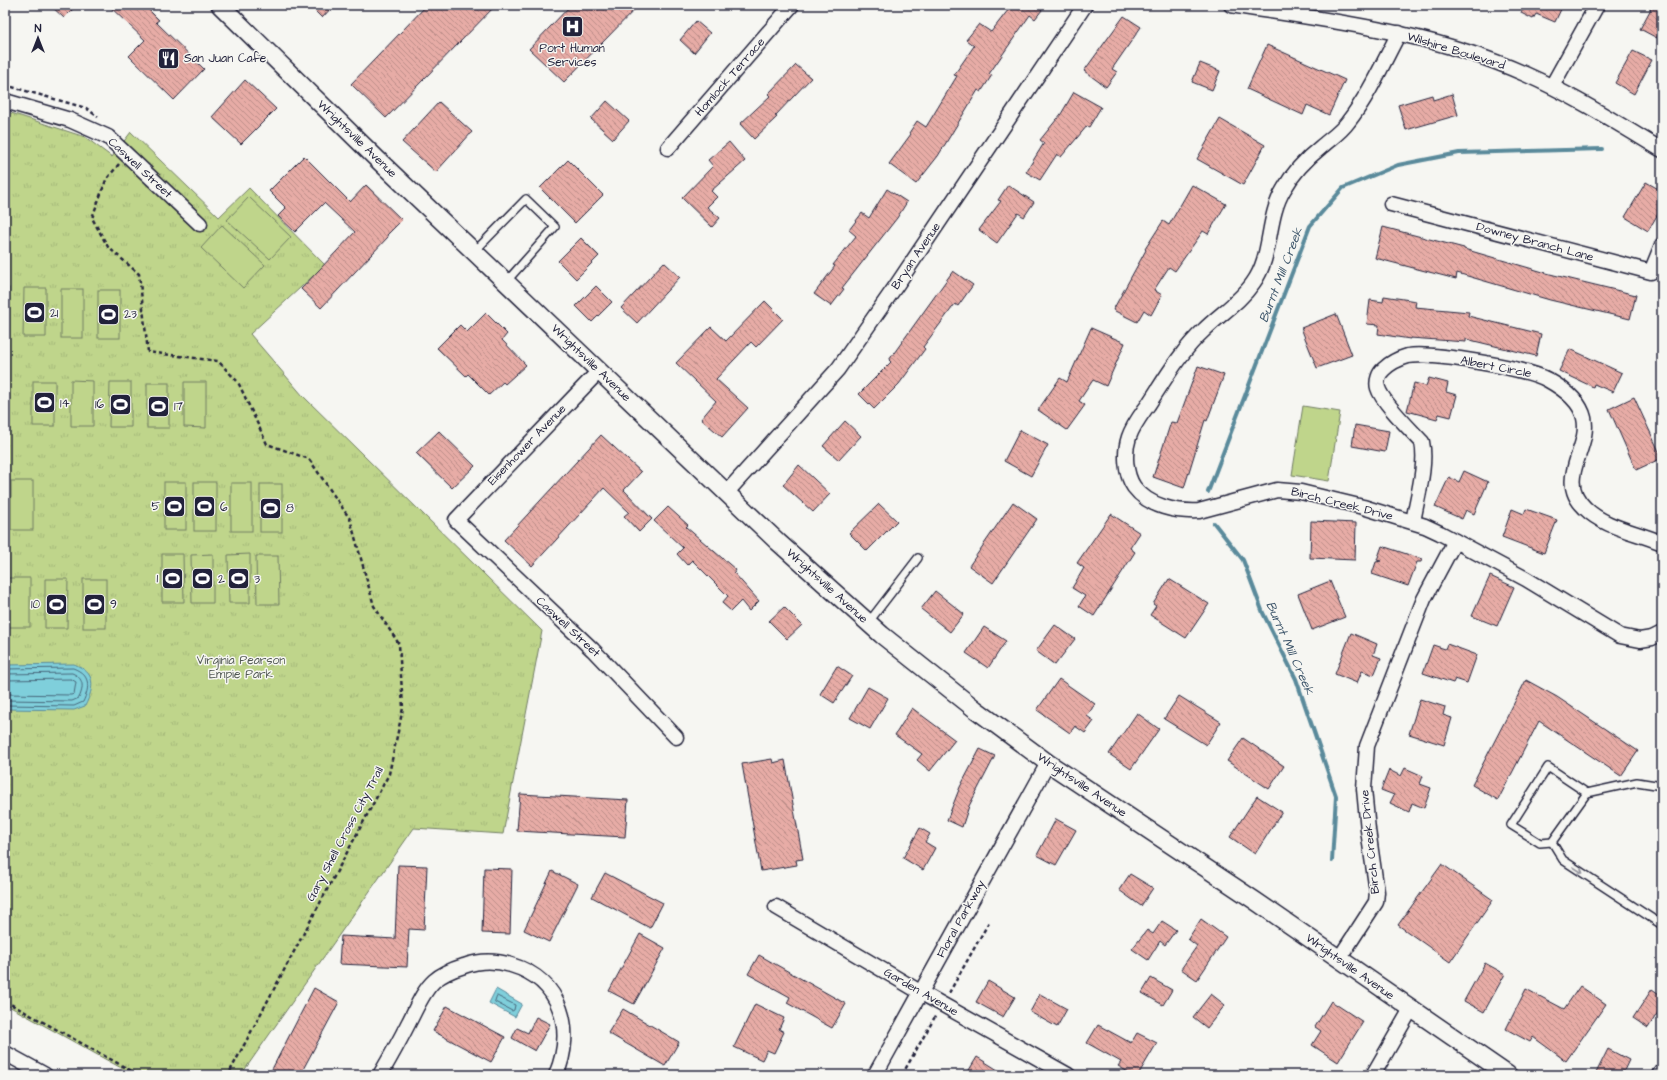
<svg xmlns="http://www.w3.org/2000/svg" width="1667" height="1080" font-family="'Architects Daughter',sans-serif">
  <style>
    .park { fill: url(#park-tufts); stroke: #707c63 }
    .pitch { fill: #bfd58b; stroke: #707c63 }
    .water { fill: #7fcfdb; stroke: #5a8a9b }
    .lines { fill: none; stroke-linecap: round; stroke-linejoin: round }
    .shore { stroke: #47677b; stroke-width: 1 }
    .stream { stroke: #5a8a9b; stroke-width: 4 }
    .building { fill: url(#building-back-hatch); stroke: #22223b }
    .service-casing { stroke: #22223b; stroke-width: 10 }
    .minor-casing { stroke: #22223b; stroke-width: 17 }
    .tertiary-casing { stroke: #22223b; stroke-width: 20 }
    .path { stroke: #22223b; stroke-width: 2.5; stroke-dasharray: 4 3; stroke-linecap: butt }
    .service { stroke: #f6f6f2; stroke-width: 7 }
    .minor { stroke: #f6f6f2; stroke-width: 14 }
    .tertiary { stroke: #f6f6f2; stroke-width: 17 }
    .oneway { stroke: #9797a0 }
    .labels { text-anchor: middle; dominant-baseline: central; stroke-width: 3; stroke-linejoin: round; paint-order: stroke }
    .poi-label { font-size: 12px; fill: #22223b; stroke: #f6f6f2; text-anchor: start }
    .street-label { font-size: 12px; fill: #22223b; stroke: #f6f6f2 }
    .park-label { font-size: 12px; fill: #515853; stroke: #f6f6f2 }
    .water-label { font-size: 13px; font-style: italic; fill: #3e566b; stroke: #f6f6f2 }
  </style>
  <defs>
    <pattern id="park-tufts" width="24" height="20" patternUnits="userSpaceOnUse"><rect width="24" height="20" fill="#bfd58b"/><path d="M3 7l-1-3M5 7V3M7 7l1-3M15 17l-1-3M17 17v-4M19 17l1-3" fill="none" stroke="#a4b779"/></pattern>
    <pattern id="building-back-hatch" width="6" height="6" patternUnits="userSpaceOnUse"><rect width="6" height="6" fill="#e7aca6"/><path d="M-1 5l2 2M0 0l6 6M5-1l2 2" fill="none" stroke="#bb8c88"/></pattern>
  </defs>
  <rect width="100%" height="100%" fill="#f6f6f2"/>
  <filter id="ink" filterUnits="userSpaceOnUse"><feTurbulence type="fractalNoise" baseFrequency=".025" numOctaves="2"/><feDisplacementMap in="SourceGraphic" scale="8" xChannelSelector="R" yChannelSelector="G"/><feConvolveMatrix kernelMatrix="1 2 1 2 8 2 1 2 1" color-interpolation-filters="sRGB"/></filter>
  <g filter="url(#ink)">
    <polygon class="park" points="5,111 85,137 112,157 131,132 219,217 249,188 325,265 250,334 303,396 542,631 503,834 414,828 241,1075 134,1075 5,1004"/>
    <g class="pitch">
      <polygon points="249,197 291,237 270,259 227,220"/>
      <polygon points="222,225 265,265 243,288 201,248"/>
      <rect x="5" y="288" width="4" height="48"/>
      <polygon points="24,288 46,288 46,337 23,337"/>
      <rect x="61" y="289" width="22" height="49"/>
      <rect x="98" y="290" width="22" height="48"/>
      <polygon points="71,380 93,381 93,426 71,426"/>
      <rect x="33" y="381" width="22" height="45"/>
      <polygon points="110,382 131,382 131,427 109,427"/>
      <polygon points="184,382 206,382 206,428 184,427"/>
      <rect x="147" y="383" width="22" height="45"/>
      <polygon points="1303,406 1340,412 1329,481 1292,475"/>
      <rect x="11" y="481" width="22" height="49"/>
      <rect x="164" y="482" width="22" height="48"/>
      <rect x="194" y="482" width="22" height="49"/>
      <rect x="231" y="483" width="21" height="48"/>
      <rect x="260" y="484" width="22" height="48"/>
      <polygon points="162,554 183,554 184,602 162,602"/>
      <polygon points="213,554 213,603 192,603 191,555"/>
      <polygon points="250,554 250,603 229,603 228,555"/>
      <polygon points="256,556 278,556 279,604 257,604"/>
      <rect x="8" y="578" width="22" height="49"/>
      <polygon points="45,579 68,579 67,628 45,628"/>
      <rect x="83" y="579" width="23" height="49"/>
    </g>
    <g class="water">
      <path d="M74 664C96 673 95 686 85 706L74 710 5 709V665Z"/>
      <polygon points="496,989 522,1004 515,1017 489,1003"/>
    </g>
    <g class="lines">
      <g class="shore">
        <path d="M5 669 73 668C91 675 90 687 83 702L74 706 5 705"/>
        <path d="M5 674 72 673C84 678 84 687 79 698L72 701 5 700"/>
        <polyline points="5,680 71,679 76,682 74,694 71,695 5,694"/>
        <polygon points="497,996 515,1005 514,1010 512,1011 495,1002"/>
      </g>
      <g class="stream">
        <polyline points="1208,492 1310,226 1343,188 1398,165 1459,153 1602,149"/>
        <polyline points="1214,523 1243,560 1263,613 1296,679 1336,796 1332,861"/>
      </g>
    </g>
    <g class="building">
      <polygon points="50,5 77,5 64,18"/>
      <polygon points="108,5 144,5 159,20 156,22 204,69 174,100 129,56 145,40"/>
      <polygon points="309,5 334,5 322,18"/>
      <polygon points="427,5 496,5 386,118 351,84"/>
      <polygon points="571,5 639,5 564,82 529,49"/>
      <polygon points="1012,5 1037,5 1042,10 1035,19 1030,15 989,74 992,75 981,92 978,90 938,156 916,184 889,164 911,134 909,133 917,121 926,127 957,76 954,75 974,46 966,40 979,24 991,32"/>
      <polygon points="1515,5 1563,5 1555,22 1536,14 1533,19 1521,13 1523,9"/>
      <polygon points="1653,5 1662,5 1662,28 1657,38 1640,29"/>
      <polygon points="1124,16 1141,27 1112,69 1117,72 1106,87 1084,71"/>
      <polygon points="696,21 710,33 694,53 680,40"/>
      <polygon points="1267,45 1345,80 1329,115 1307,105 1303,115 1247,89"/>
      <polygon points="1633,51 1652,60 1634,94 1615,83"/>
      <polygon points="1200,63 1220,71 1212,90 1192,82"/>
      <polygon points="796,65 811,78 775,116 777,117 754,139 740,124 770,96 768,94"/>
      <polygon points="245,80 276,109 241,144 212,117"/>
      <polygon points="1074,92 1101,107 1089,127 1087,126 1061,157 1057,154 1040,180 1026,172 1044,143 1040,140 1061,114"/>
      <polygon points="1452,94 1458,115 1406,130 1398,105 1432,95 1433,100"/>
      <polygon points="607,101 629,121 613,139 591,119"/>
      <polygon points="439,102 472,132 436,172 402,142"/>
      <polygon points="1220,119 1265,145 1243,185 1197,159"/>
      <polygon points="729,142 745,161 711,191 717,197 707,207 720,218 712,227 682,198 713,166 708,160"/>
      <polygon points="304,156 350,202 366,185 402,220 387,235 388,237 321,308 301,289 355,232 324,203 295,232 278,216 286,208 269,191"/>
      <polygon points="568,160 603,195 575,223 540,188"/>
      <polygon points="1646,182 1662,191 1662,207 1648,231 1625,217"/>
      <polygon points="1008,185 1034,202 1024,217 1018,213 997,243 979,230 1001,201 998,200"/>
      <polygon points="1192,185 1226,204 1208,234 1203,231 1175,271 1169,267 1154,290 1162,295 1151,315 1144,310 1137,322 1113,310 1146,250 1145,249 1163,221 1169,225"/>
      <polygon points="887,189 907,202 897,218 842,288 844,289 831,306 814,294 835,266 833,265 856,236 849,230 862,213 869,218"/>
      <polygon points="1383,227 1464,248 1464,249 1550,274 1636,295 1630,319 1550,300 1457,273 1456,279 1375,258"/>
      <polygon points="581,238 599,256 576,279 558,261"/>
      <polygon points="664,262 680,277 637,323 621,308"/>
      <polygon points="953,271 973,285 958,306 955,304 923,347 925,349 899,384 874,409 859,394 891,362 889,360"/>
      <polygon points="596,286 612,302 592,322 576,306"/>
      <polygon points="1384,296 1416,301 1415,307 1469,312 1468,316 1541,334 1536,356 1466,339 1466,342 1410,338 1410,339 1378,334 1379,325 1367,324 1370,300 1383,302"/>
      <polygon points="765,301 783,319 756,347 751,342 716,379 748,408 722,437 701,419 716,401 676,363 711,327 726,341"/>
      <polygon points="486,313 507,334 502,340 526,365 505,384 503,382 489,395 468,374 466,376 437,348 460,325 467,332"/>
      <polygon points="1336,314 1352,355 1317,368 1301,328"/>
      <polygon points="1091,328 1125,343 1106,386 1093,380 1079,401 1085,405 1067,430 1038,410 1060,378 1067,382"/>
      <polygon points="1570,349 1622,373 1613,392 1594,384 1593,387 1559,371"/>
      <polygon points="1198,366 1224,375 1207,421 1205,420 1184,488 1153,477 1171,422 1177,423"/>
      <polygon points="1429,378 1448,383 1446,392 1457,395 1451,417 1439,414 1437,419 1407,411 1414,383 1426,386"/>
      <polygon points="1634,397 1662,458 1636,470 1609,409"/>
      <polygon points="845,421 861,436 839,460 823,446"/>
      <polygon points="1355,425 1389,431 1385,452 1352,446"/>
      <polygon points="1020,430 1048,445 1031,476 1004,461"/>
      <polygon points="439,431 475,466 452,488 416,453"/>
      <polygon points="601,435 641,472 624,490 652,519 639,532 624,516 629,512 604,488 532,566 504,540"/>
      <polygon points="799,465 830,494 813,512 783,485"/>
      <polygon points="1464,471 1488,482 1474,514 1466,510 1462,519 1435,507 1449,477 1459,482"/>
      <polygon points="1013,502 1037,519 993,583 969,566"/>
      <polygon points="879,504 897,521 867,551 849,533"/>
      <polygon points="668,507 688,525 686,527 736,570 734,573 759,601 749,611 741,601 731,611 722,603 728,596 692,560 687,565 677,554 683,548 654,521"/>
      <polygon points="1512,509 1524,514 1526,509 1557,520 1544,553 1502,537"/>
      <polygon points="1111,514 1140,533 1130,548 1135,552 1094,616 1079,606 1085,596 1072,588 1084,568 1077,563"/>
      <polygon points="1311,521 1356,523 1355,560 1310,558"/>
      <polygon points="1382,546 1422,559 1421,562 1417,562 1408,586 1372,574 1376,562 1381,561 1377,560"/>
      <polygon points="1490,576 1514,587 1497,626 1472,616"/>
      <polygon points="1169,579 1209,604 1186,638 1150,615 1156,606 1153,604"/>
      <polygon points="1330,581 1345,617 1312,630 1298,594"/>
      <polygon points="935,591 964,614 950,632 921,609"/>
      <polygon points="784,607 802,625 787,639 769,621"/>
      <polygon points="1055,625 1075,639 1055,665 1036,651"/>
      <polygon points="984,627 1006,641 988,668 966,653"/>
      <polygon points="1351,633 1377,644 1373,655 1381,658 1374,675 1362,671 1357,683 1335,674"/>
      <polygon points="1447,644 1477,655 1467,683 1455,679 1453,683 1423,673 1433,645 1445,649"/>
      <polygon points="837,666 852,676 834,703 820,694"/>
      <polygon points="1059,679 1095,704 1087,716 1094,721 1085,733 1075,726 1070,733 1037,710"/>
      <polygon points="1526,680 1557,697 1638,751 1621,776 1539,721 1498,800 1472,785"/>
      <polygon points="868,687 888,698 870,729 850,718"/>
      <polygon points="1179,696 1221,722 1206,745 1164,719"/>
      <polygon points="1420,699 1445,707 1443,715 1452,718 1444,745 1409,734"/>
      <polygon points="912,708 955,740 930,771 917,760 922,754 895,735"/>
      <polygon points="1137,713 1159,729 1131,769 1109,754"/>
      <polygon points="1243,738 1284,766 1269,789 1227,761"/>
      <polygon points="980,749 995,756 969,806 962,827 947,820 960,787"/>
      <polygon points="772,759 773,763 785,760 803,859 796,860 797,865 761,871 742,764"/>
      <polygon points="1405,768 1423,776 1420,784 1431,788 1424,808 1412,803 1409,812 1390,803 1394,795 1381,790 1389,770 1401,776"/>
      <polygon points="520,794 628,800 625,837 517,831"/>
      <polygon points="1257,796 1282,812 1255,854 1230,837"/>
      <polygon points="1056,819 1076,830 1056,865 1037,855"/>
      <polygon points="920,828 930,834 925,842 935,848 923,870 903,858"/>
      <polygon points="1442,864 1493,900 1450,962 1398,925"/>
      <polygon points="398,865 427,866 424,930 409,929 407,967 339,964 341,936 395,939"/>
      <polygon points="484,868 512,869 510,934 482,933"/>
      <polygon points="552,871 578,884 549,942 524,930"/>
      <polygon points="605,873 663,903 650,928 592,897"/>
      <polygon points="1130,874 1153,888 1141,906 1119,890"/>
      <polygon points="1201,919 1226,937 1197,980 1181,969 1197,946 1188,939"/>
      <polygon points="1162,921 1176,930 1165,945 1160,941 1148,960 1132,949 1147,930 1153,934"/>
      <polygon points="640,934 665,948 634,1004 609,991"/>
      <polygon points="759,955 846,1004 832,1028 787,1003 790,997 748,974"/>
      <polygon points="1485,963 1505,974 1484,1012 1464,1001"/>
      <polygon points="1151,978 1172,990 1163,1005 1142,993"/>
      <polygon points="988,981 1015,997 1003,1017 976,1002"/>
      <polygon points="1580,986 1606,1004 1566,1061 1533,1037 1530,1042 1506,1029 1526,989 1564,1009"/>
      <polygon points="314,988 339,1002 300,1075 269,1075"/>
      <polygon points="1652,989 1662,996 1662,1006 1648,1028 1633,1018"/>
      <polygon points="1040,994 1067,1009 1057,1027 1030,1012"/>
      <polygon points="1211,994 1225,1005 1207,1028 1193,1017"/>
      <polygon points="1331,1001 1363,1022 1338,1062 1312,1045 1321,1031 1315,1027"/>
      <polygon points="755,1004 784,1018 779,1029 784,1032 774,1053 767,1050 762,1060 734,1047"/>
      <polygon points="447,1006 505,1037 491,1062 433,1031"/>
      <polygon points="623,1009 679,1042 665,1066 608,1033"/>
      <polygon points="536,1017 550,1024 535,1051 512,1038 517,1028 528,1033"/>
      <polygon points="1098,1025 1131,1043 1137,1033 1157,1043 1138,1075 1133,1075 1118,1066 1121,1062 1087,1043"/>
      <polygon points="1608,1049 1629,1060 1622,1075 1595,1075"/>
      <polygon points="977,1057 1006,1075 966,1075"/>
    </g>
    <g class="lines">
      <defs>
        <g id="service">
          <polyline points="475,251 526,199 555,227 506,282"/>
          <polyline points="868,623 918,558"/>
          <polyline points="1587,793 1548,767 1511,825 1540,843 1552,842 1587,793 1637,782 1662,786"/>
          <polyline points="1552,842 1563,860 1662,925"/>
        </g>
        <g id="minor">
          <path d="M1231 5C1331 21 1432 32 1525 74 1573 95 1617 123 1662 150"/>
          <path d="M1399 33C1383 63 1369 95 1348 122 1341 132 1330 139 1321 147 1306 159 1293 173 1284 189 1266 218 1273 256 1253 283 1240 302 1220 314 1204 330 1181 351 1165 379 1148 405 1141 415 1133 425 1129 437 1124 452 1125 474 1134 487 1149 507 1176 512 1199 511L1277 490 1301 492 1363 507 1425 526 1440 533 1526 579 1620 636 1640 640 1652 638 1662 633"/>
          <polyline points="1552,86 1597,5"/>
          <polyline points="5,101 70,120 108,137 200,224"/>
          <polyline points="668,148 792,5"/>
          <polyline points="1391,204 1651,272 1662,245"/>
          <polyline points="599,371 456,520 593,650 676,737"/>
          <polyline points="727,492 838,369 898,283 1085,5"/>
          <path d="M1413 522C1417 498 1427 465 1422 442 1411 430 1382 402 1378 388 1376 381 1379 373 1384 369 1390 363 1401 358 1408 356 1431 352 1527 368 1548 380 1631 426 1542 467 1585 508 1605 528 1637 532 1662 543"/>
          <polyline points="776,907 920,992 1068,1075"/>
          <polyline points="1339,959 1376,902 1377,892 1368,830 1364,789 1367,746 1424,599 1455,541"/>
          <polyline points="5,1053 45,1075"/>
          <path d="M380 1075C390 1058 400 1040 409 1022 416 1009 423 991 434 981 442 974 454 969 464 966 480 960 495 960 511 965 562 980 575 1030 556 1075"/>
          <polyline points="875,1075 1048,763"/>
          <polyline points="1373,1075 1411,1009"/>
          <polyline points="1659,1075 1662,1071"/>
        </g>
        <polyline id="tertiary" points="220,5 377,159 778,542 882,635 975,709 1048,763 1254,900 1508,1075"/>
      </defs>
      <use href="#service" class="service-casing"/>
      <use href="#minor" class="minor-casing"/>
      <use href="#tertiary" class="tertiary-casing"/>
      <g class="path">
        <polyline points="5,85 86,108 98,117"/>
        <polyline points="119,164 106,180 92,218 108,247 139,274 148,352 218,361 238,382 267,444 309,459 350,519 374,606 399,644 403,708 389,774 228,1075"/>
        <polyline points="949,993 989,922"/>
        <polyline points="5,1001 139,1075"/>
        <polyline points="902,1075 936,1015"/>
      </g>
      <use href="#service" class="service"/>
      <use href="#minor" class="minor"/>
      <use href="#tertiary" class="tertiary"/>
    </g>
    <defs><path id="oneway-shaft" d="M-6 0H5M1.5-3L5.5 0L1.5 3" fill="none" stroke-width="1.6" stroke-linecap="round" stroke-linejoin="round"/></defs>
    <use class="oneway" href="#oneway-shaft" transform="translate(1578 870) rotate(33)"/>
  </g>
  <defs>
    <symbol id="hospital-square" viewBox="-11 -11 22 22"><rect x="-9" y="-9" width="18" height="18" rx="4" fill="#22223b" stroke="#f6f6f2"/><path d="M-5-5h3v3.5h4V-5h3V5h-3V1.5h-4V5h-3Z" fill="#fff"/></symbol>
    <symbol id="restaurant-square" viewBox="-11 -11 22 22"><rect x="-9" y="-9" width="18" height="18" rx="4" fill="#22223b" stroke="#f6f6f2"/><path d="M-5-6h1v4h1v-4h1v4h1v-4h1v5L-1.5 .5V6h-2V.5L-5-1ZM5-6V6H3V1.5H1.5Q1.5-4 5-6Z" fill="#fff"/></symbol>
    <symbol id="stadium-square" viewBox="-11 -11 22 22"><rect x="-9" y="-9" width="18" height="18" rx="4" fill="#22223b" stroke="#f6f6f2"/><path d="M0-5a6.5 5 0 1 0 0 10a6.5 5 0 1 0 0-10ZM-3.5-1.8h7v3.6h-7Z" fill="#fff"/></symbol>
  </defs>
  <g fill-rule="evenodd">
    <use href="#hospital-square" x="560" y="14" width="25" height="25"/>
    <use href="#restaurant-square" x="156" y="46" width="25" height="25"/>
    <use href="#stadium-square" x="22" y="300" width="25" height="25"/>
    <use href="#stadium-square" x="96" y="302" width="25" height="25"/>
    <use href="#stadium-square" x="32" y="390" width="25" height="25"/>
    <use href="#stadium-square" x="108" y="392" width="25" height="25"/>
    <use href="#stadium-square" x="146" y="394" width="25" height="25"/>
    <use href="#stadium-square" x="162" y="494" width="25" height="25"/>
    <use href="#stadium-square" x="192" y="494" width="25" height="25"/>
    <use href="#stadium-square" x="258" y="496" width="25" height="25"/>
    <use href="#stadium-square" x="160" y="566" width="25" height="25"/>
    <use href="#stadium-square" x="190" y="566" width="25" height="25"/>
    <use href="#stadium-square" x="226" y="566" width="25" height="25"/>
    <use href="#stadium-square" x="44" y="592" width="25" height="25"/>
    <use href="#stadium-square" x="82" y="592" width="25" height="25"/>
  </g>
  <g class="labels">
    <g class="poi-label">
      <text x="572" y="48" text-anchor="middle">Port Human<tspan x="572" dy="14">Services</tspan></text>
      <text x="184" y="58">San Juan Cafe</text>
      <text x="50" y="313">21</text>
      <text x="124" y="314">23</text>
      <text x="60" y="403">14</text>
      <text x="104" y="404" text-anchor="end">16</text>
      <text x="174" y="406">17</text>
      <text x="160" y="506" text-anchor="end">5</text>
      <text x="220" y="507">6</text>
      <text x="286" y="508">8</text>
      <text x="158" y="578" text-anchor="end">1</text>
      <text x="218" y="579">2</text>
      <text x="254" y="579">3</text>
      <text x="40" y="604" text-anchor="end">10</text>
      <text x="110" y="604">9</text>
    </g>
    <g class="street-label">
      <text transform="translate(1456 51) rotate(17)">Wilshire Boulevard</text>
      <text transform="translate(730 77) rotate(-49)">Homlock Terrace</text>
      <text transform="translate(357 139) rotate(44)">Wrightsville Avenue</text>
      <text transform="translate(140 168) rotate(43)">Caswell Street</text>
      <text transform="translate(1535 242) rotate(15)">Downey Branch Lane</text>
      <text transform="translate(916 256) rotate(-56)">Bryan Avenue</text>
      <text transform="translate(591 363) rotate(44)">Wrightsville Avenue</text>
      <text transform="translate(1496 367) rotate(11)">Albert Circle</text>
      <text transform="translate(527 445) rotate(-46)">Eisenhower Avenue</text>
      <text transform="translate(1342 504) rotate(14)">Birch Creek Drive</text>
      <text transform="translate(827 586) rotate(42)">Wrightsville Avenue</text>
      <text transform="translate(568 627) rotate(43)">Caswell Street</text>
      <text transform="translate(1082 785) rotate(34)">Wrightsville Avenue</text>
      <text transform="translate(345 834) rotate(-62)">Gary Shell Cross City Trail</text>
      <text transform="translate(1370 842) rotate(-96)">Birch Creek Drive</text>
      <text transform="translate(961 919) rotate(-61)">Floral Parkway</text>
      <text transform="translate(1350 967) rotate(35)">Wrightsville Avenue</text>
      <text transform="translate(921 992) rotate(30)">Garden Avenue</text>
    </g>
    <g class="park-label">
      <text x="241" y="660">Virginia Pearson<tspan x="241" dy="14">Empie Park</tspan></text>
    </g>
    <g class="water-label">
      <text transform="translate(1281 275) rotate(-69)">Burnt Mill Creek</text>
      <text transform="translate(1290 648) rotate(66)">Burnt Mill Creek</text>
    </g>
  </g>
  <rect width="1667" height="1080" fill="none" stroke="#f6f6f2" stroke-width="20"/>
  <rect x="10" y="10" width="1647" height="1060" fill="none" stroke="#22223b" stroke-width="1.5" filter="url(#ink)"/>
  <g transform="translate(38 38)" stroke="#f6f6f2" stroke-width="3" paint-order="stroke">
  <path d="M0-3L7 15L0 10L-7 15Z" fill="#22223b"/>
  <text y="-6" font-size="11" font-weight="bold" text-anchor="middle" fill="#22223b">N</text>
  </g>
</svg>
